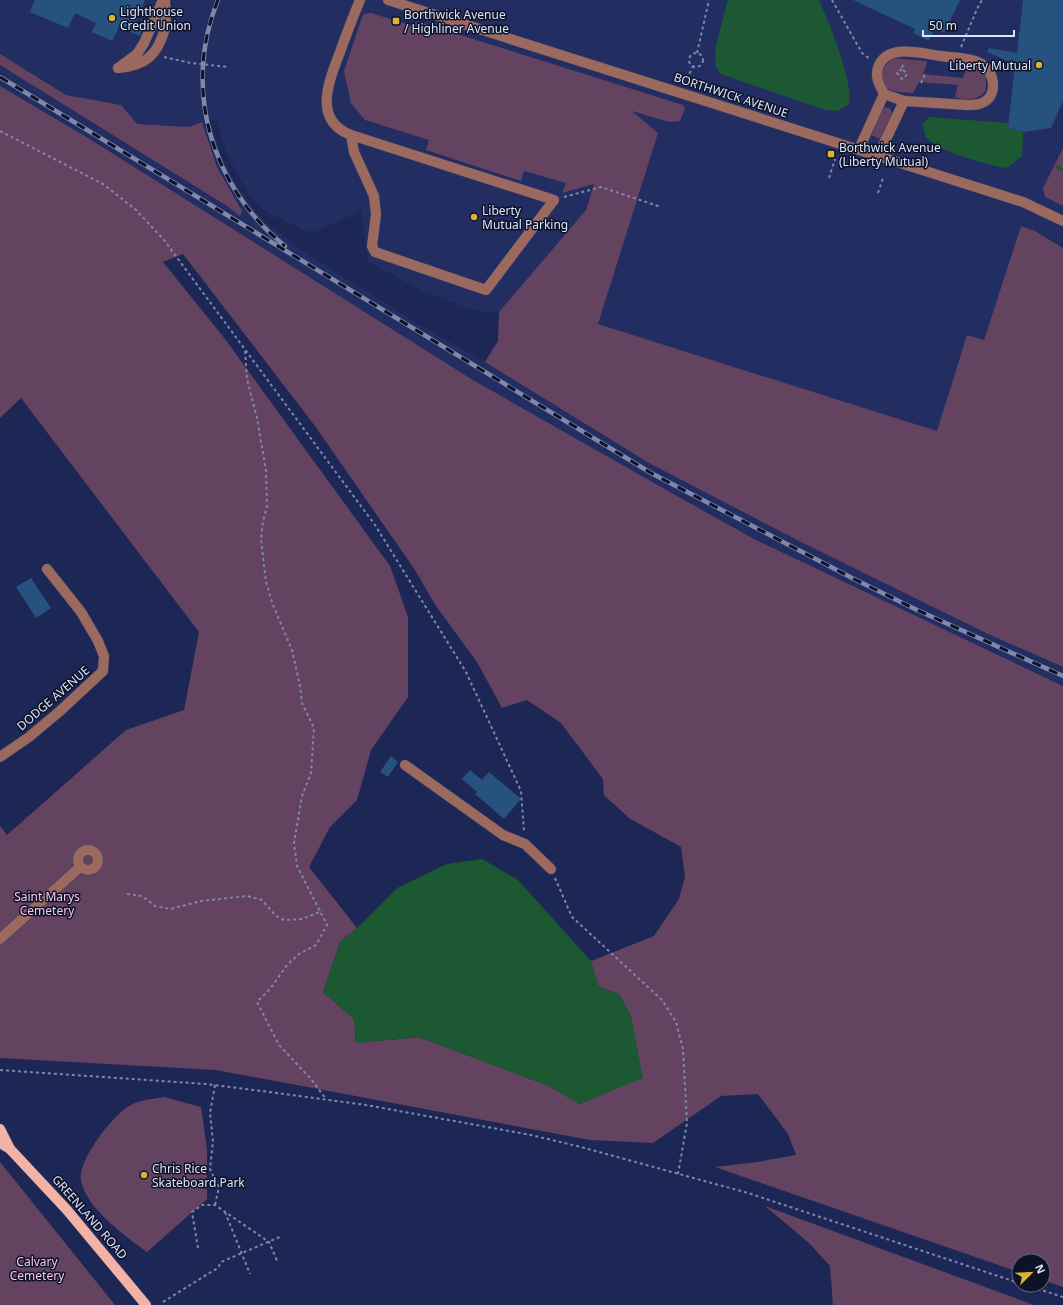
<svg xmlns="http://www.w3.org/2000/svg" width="1063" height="1305" font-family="'Noto Sans',sans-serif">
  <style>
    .built { fill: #222d62 }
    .green { fill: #644360; fill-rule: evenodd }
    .water { fill: #1c5932 }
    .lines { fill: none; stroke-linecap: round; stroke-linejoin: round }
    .stream { stroke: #1c5932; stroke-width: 3.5 }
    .building { fill: #265280 }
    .minor-casing { stroke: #38416c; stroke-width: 11 }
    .major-casing { stroke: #38416c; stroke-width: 11 }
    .path { stroke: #7e87aa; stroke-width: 2; stroke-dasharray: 3 3; stroke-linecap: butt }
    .minor { stroke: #9c695f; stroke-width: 10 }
    .major { stroke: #f2b3a6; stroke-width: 10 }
    .rail-casing { stroke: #7f88aa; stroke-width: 4.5 }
    .rail { stroke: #0d1227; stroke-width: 3; stroke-dasharray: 9; stroke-linecap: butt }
    .poi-dot { fill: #d9b334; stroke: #0d1227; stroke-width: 1.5 }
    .labels { text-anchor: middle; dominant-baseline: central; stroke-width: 3; stroke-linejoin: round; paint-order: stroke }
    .poi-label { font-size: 12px; fill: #dce4fc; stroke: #0d1227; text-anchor: start }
    .street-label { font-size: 12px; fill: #dce4fc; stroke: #0d1227 }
    .park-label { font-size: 12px; fill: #f7c8ef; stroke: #0d1227 }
  </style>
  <rect width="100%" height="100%" fill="#1d2755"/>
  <polygon class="built" points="0,0 1063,0 1063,148 1043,188 1046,197 1063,206 1063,248 1035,231 1021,226 984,340 967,335 937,431 597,324 658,133 598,169 586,210 499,312 476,311 425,292 368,262 361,211 315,232 306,231 268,213 250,197 227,154 216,118 210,120 221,156 238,188 262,219 298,248 420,325 485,362 649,463 986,633 1063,667 1063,686 754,539 661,487 473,380 88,138 0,86 0,65 227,206 240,216 242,211 217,167 202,122 189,127 137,124 121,105 65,95 0,54"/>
  <g class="green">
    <polygon points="371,13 410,25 419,22 683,105 685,108 680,121 669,122 632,111 658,133 598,324 937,431 967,335 984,340 1021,226 1035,231 1063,248 1063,667 986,633 801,542 649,463 485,362 498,341 499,312 586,210 594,184 562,193 566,183 524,171 521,181 426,150 429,140 365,120 351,103 344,71 361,20 364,14"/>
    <polygon points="0,54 66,95 121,105 137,124 189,127 202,122 217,167 242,211 240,216 227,206 0,65"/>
    <path d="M893 58 926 61 927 63 923 74 963 78 967 67 970 65 981 70 986 77V89C981 101 965 101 955 97L958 85 919 82 913 93C907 93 894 92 888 89 875 81 883 64 893 58Z"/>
    <path d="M0 86 88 138 473 380 661 487 754 539 1063 686V1287L1043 1280V1261H1019V1272L715 1167 757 1162 796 1155 788 1134 758 1094 721 1096 653 1143 590 1140 216 1070 0 1058V826L7 835 126 730 184 710 199 632 21 398 0 418ZM183 254 315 426 415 570 436 606 477 662 502 708 527 700 561 723 603 779 604 795 629 818 681 847 685 877 679 899 654 936 591 961 598 986 619 994 631 1016 642 1078 579 1104 549 1086 419 1037 356 1043 354 1019 323 992 340 942 357 928 309 867 330 827 357 800 371 750 408 697V617L390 566 225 339 163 262Z"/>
    <polygon points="885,107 890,108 892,114 880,139 871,135 882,108"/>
    <polygon points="1063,148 1063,206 1045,197 1043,188"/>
    <path d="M164 1097 201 1107 207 1149V1199L147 1252C125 1236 87 1209 81 1181 77 1161 112 1116 129 1106 140 1100 152 1099 164 1097Z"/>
    <polygon points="0,1162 115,1305 0,1305"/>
    <polygon points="765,1206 1034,1305 833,1305 830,1266 809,1243"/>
  </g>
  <g class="water">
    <path d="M728 0H819C828 21 856 86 848 105L837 111 825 110 721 74 715 65 716 45Z"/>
    <path d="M929 117 1008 123V128L1023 132 1022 156 1007 168C990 166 938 151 928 139 924 135 924 129 923 124Z"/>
    <polygon points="482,859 518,880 591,961 598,986 619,994 631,1016 643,1078 579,1104 549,1086 419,1037 356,1043 354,1019 323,992 340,942 357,928 397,888 447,864"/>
  </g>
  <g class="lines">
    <polyline class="stream" points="1057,167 1063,170"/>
  </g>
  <g class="building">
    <polygon points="35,0 145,0 136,22 144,26 140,36 119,27 112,41 92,32 96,23 75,13 68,28 30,12"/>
    <polygon points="853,0 960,0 944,33 935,29 929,41 913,33 915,29"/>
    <polygon points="1023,0 1063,0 1063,101 1051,128 1023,132 1008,128 1015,64 987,52 989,48 1017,53"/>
    <polygon points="31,578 51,608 36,618 16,587"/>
    <polygon points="391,756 398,762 388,777 380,772"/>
    <polygon points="470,770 482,780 489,772 521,799 504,819 475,794 477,792 462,779"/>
  </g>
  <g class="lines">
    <defs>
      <g id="minor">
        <polyline points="388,0 1023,202 1063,221"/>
        <path d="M118 68C145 66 158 55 165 28 167 20 165 8 165 0"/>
        <polyline points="118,68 137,54 144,43 162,2"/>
        <polyline points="884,94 904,101"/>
        <path d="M351 135 354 152 374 196 376 214 372 246 375 252 486 290 554 200 351 135C312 120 329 81 340 52 346 35 353 17 360 0"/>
        <path d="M859 149 884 94C879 84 874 76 879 65 889 43 923 54 941 56 953 58 969 57 980 63 995 70 999 96 982 103 978 105 972 105 967 105L904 101 878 156"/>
        <polyline points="0,757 29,737 60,711 103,671 104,656 98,641 81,612 47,569"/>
        <polyline points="405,765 503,835 525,844 551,869"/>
        <circle cx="88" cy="860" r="10"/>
        <polyline points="0,939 80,867"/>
      </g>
      <g id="major">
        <polyline points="0,1129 10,1149"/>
        <polyline points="0,1143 10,1149 67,1210 146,1305"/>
      </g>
    </defs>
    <use href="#minor" class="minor-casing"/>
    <use href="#major" class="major-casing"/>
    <g class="path">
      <polyline points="832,0 862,53 870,59"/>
      <polyline points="961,47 977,9 982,0"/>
      <polyline points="697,53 709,0"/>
      <circle cx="696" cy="60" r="7"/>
      <polyline points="164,57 191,63 228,67"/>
      <polyline points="998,66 1015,66"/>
      <polyline points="902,69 897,73 902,79 904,78 907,74 902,69 903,62"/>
      <polyline points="687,79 693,66"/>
      <polyline points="921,83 925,74"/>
      <polyline points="0,131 103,184 136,210 164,240 255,363 375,525 466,672 521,791 524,832"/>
      <polyline points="829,178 835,159"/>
      <polyline points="878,193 883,178"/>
      <polyline points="564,197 601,187 661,207"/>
      <polyline points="245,351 247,379 257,418 266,471 267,506 263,521 261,540 266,582 273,605 292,650 300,686 302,703 314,728 311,773 302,796 294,843 297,866 327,925 316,945 299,954 287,965 270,989 257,1002 279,1045 311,1079 326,1099"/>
      <polyline points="555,878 572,917 662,1000 676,1022 683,1049 687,1123 678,1174"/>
      <polyline points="127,894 142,896 155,906 170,909 201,901 247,896 262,900 276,916 284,920 302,919 322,911"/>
      <polyline points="0,1070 206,1084 262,1091 366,1105 531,1135 581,1147 748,1193 1019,1283"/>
      <polyline points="215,1085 210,1113 213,1141 210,1169 219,1187 215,1205"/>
      <polyline points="225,1212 250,1274"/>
      <polyline points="198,1248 192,1212 202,1205 215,1205 269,1242 278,1263"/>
      <polyline points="1026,1285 1063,1297"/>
      <polyline points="163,1302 211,1272 218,1268 221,1262 282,1236"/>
    </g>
    <use href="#minor" class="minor"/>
    <use href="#major" class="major"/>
    <defs>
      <g id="rail">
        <path d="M218 0C182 88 211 187 285 246"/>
        <polyline points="0,77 651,473 854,579 917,610 1063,676"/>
      </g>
    </defs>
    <use href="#rail" class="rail-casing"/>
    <use href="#rail" class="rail"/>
  </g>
  <g class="poi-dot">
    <circle cx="112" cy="18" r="4"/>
    <rect x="392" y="17" width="8" height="8" rx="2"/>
    <circle cx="1039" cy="65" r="4"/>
    <rect x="827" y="150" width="8" height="8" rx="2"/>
    <circle cx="474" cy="217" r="4"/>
    <circle cx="144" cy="1175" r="4"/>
  </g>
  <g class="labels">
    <g class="poi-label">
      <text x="120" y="11">Lighthouse<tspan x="120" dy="14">Credit Union</tspan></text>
      <text x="404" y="14">Borthwick Avenue<tspan x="404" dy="14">/ Highliner Avenue</tspan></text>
      <text x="1031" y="65" text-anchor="end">Liberty Mutual</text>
      <text x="839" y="147">Borthwick Avenue<tspan x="839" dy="14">(Liberty Mutual)</tspan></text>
      <text x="482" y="210">Liberty<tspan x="482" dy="14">Mutual Parking</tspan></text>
      <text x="152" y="1168">Chris Rice<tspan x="152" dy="14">Skateboard Park</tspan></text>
    </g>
    <g class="street-label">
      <text transform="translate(731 95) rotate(18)">BORTHWICK AVENUE</text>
      <text transform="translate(53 698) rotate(-41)">DODGE AVENUE</text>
      <text transform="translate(90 1217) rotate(49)">GREENLAND ROAD</text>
    </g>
    <g class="park-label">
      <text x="47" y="896">Saint Marys<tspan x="47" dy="14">Cemetery</tspan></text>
      <text x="37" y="1261">Calvary<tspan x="37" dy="14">Cemetery</tspan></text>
    </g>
  </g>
  <g transform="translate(1031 1273) rotate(66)"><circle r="19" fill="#0d1227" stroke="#60667c"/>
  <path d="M0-3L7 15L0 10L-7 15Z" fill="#d9b334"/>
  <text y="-6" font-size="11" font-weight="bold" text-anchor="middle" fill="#dce4fc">N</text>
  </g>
  <path d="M923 30v6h91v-6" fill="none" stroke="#dce4fc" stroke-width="2"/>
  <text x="929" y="30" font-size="12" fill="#dce4fc" stroke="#0d1227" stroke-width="3" paint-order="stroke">50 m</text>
</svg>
